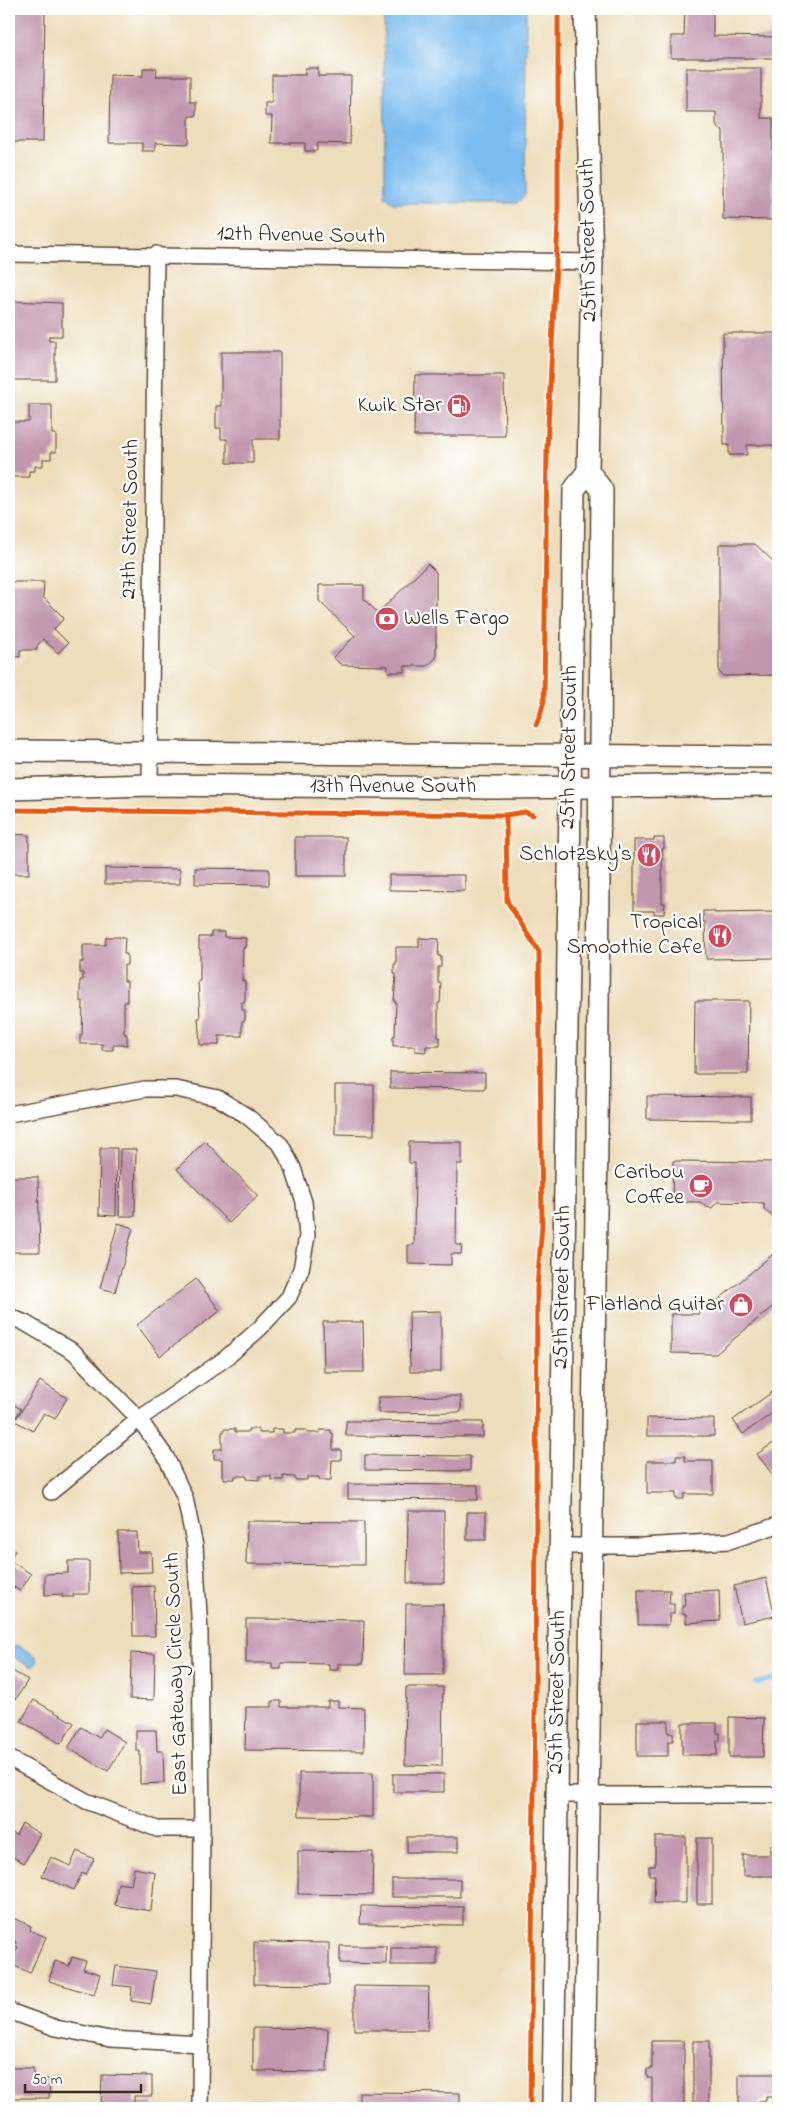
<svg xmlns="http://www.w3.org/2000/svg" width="787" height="2117" font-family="'Indie Flower',sans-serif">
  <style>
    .water { fill: #7abcef; stroke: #5a7386 }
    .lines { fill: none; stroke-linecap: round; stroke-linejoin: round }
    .stream { stroke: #7abcef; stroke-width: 4.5 }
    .building { fill: #c196ae }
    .street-casing { stroke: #564535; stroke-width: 18 }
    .secondary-casing { stroke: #564535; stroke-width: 24 }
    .street { stroke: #fff; stroke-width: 15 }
    .secondary { stroke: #fff; stroke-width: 21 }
    .cycleway-casing { stroke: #fff; stroke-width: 8 }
    .cycleway { stroke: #e8590c; stroke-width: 5 }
    .labels { text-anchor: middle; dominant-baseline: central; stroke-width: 4.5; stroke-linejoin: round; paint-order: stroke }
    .street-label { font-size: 22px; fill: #3b2a1e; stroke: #fff }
    .poi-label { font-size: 22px; fill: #3b2a1e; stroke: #fff; text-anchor: end }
  </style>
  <rect width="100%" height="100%" fill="#fff"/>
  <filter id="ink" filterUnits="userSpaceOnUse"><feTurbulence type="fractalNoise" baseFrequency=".02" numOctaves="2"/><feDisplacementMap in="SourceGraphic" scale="10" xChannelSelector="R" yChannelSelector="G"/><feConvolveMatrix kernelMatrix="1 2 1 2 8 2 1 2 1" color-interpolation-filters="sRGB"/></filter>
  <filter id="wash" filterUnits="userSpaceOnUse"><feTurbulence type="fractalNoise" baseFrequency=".0096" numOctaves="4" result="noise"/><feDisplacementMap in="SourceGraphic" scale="20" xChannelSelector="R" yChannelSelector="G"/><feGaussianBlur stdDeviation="1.12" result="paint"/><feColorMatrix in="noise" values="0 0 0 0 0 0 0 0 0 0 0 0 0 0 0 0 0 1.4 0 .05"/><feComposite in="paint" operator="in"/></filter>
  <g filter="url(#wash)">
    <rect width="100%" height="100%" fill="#edddba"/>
    <g class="water">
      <polygon points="384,9 526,9 525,195 517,203 393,203 385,196"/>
      <polygon points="18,1646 36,1656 37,1662 34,1666 29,1666 12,1656 10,1651 13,1647"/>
    </g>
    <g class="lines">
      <polyline class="stream" points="756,1683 778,1678"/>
    </g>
    <g id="blocks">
      <g class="building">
        <polygon points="9,9 45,9 43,142 14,142 14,150 9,149"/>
        <polygon points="685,9 713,9 713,36 777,37 777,58 671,58 671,36 684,36"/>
        <polygon points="143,68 157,68 156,76 190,76 190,102 196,102 196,116 189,116 189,144 155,143 155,151 142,151 142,143 109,143 110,75 143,76"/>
        <polygon points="305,68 318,68 318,76 351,76 350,144 317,143 317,151 305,151 305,143 271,143 272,116 265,116 265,103 272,103 272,75 305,75"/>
        <polygon points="686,68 761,68 761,118 773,118 773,220 723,219 723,130 718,128 716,124 716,112 686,112"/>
        <polygon points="10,301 62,303 62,336 49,336 49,341 55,341 55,380 9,380"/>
        <polygon points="723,333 778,333 778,445 747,445 747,455 729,455 729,445 724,445"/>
        <polygon points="221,352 280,352 280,439 253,439 253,463 227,463 227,439 221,439 221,428 216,428 216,406 221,406"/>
        <polygon points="415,375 504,375 505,436 414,436"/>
        <polygon points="29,405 52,405 52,434 56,434 56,452 51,452 51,459 43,459 43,466 35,466 35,471 29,471 29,477 9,477 9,422 29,422"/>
        <polygon points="719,544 755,544 778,566 778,675 723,676 719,672"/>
        <polygon points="428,564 436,572 436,658 427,666 405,666 405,672 388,672 388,666 341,665 333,657 355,636 319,601 319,585 364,585 364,599 378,613"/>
        <polygon points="9,582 44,582 43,597 64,618 54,629 68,643 58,653 43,639 37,646 37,650 20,650 20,657 9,656"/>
        <polygon points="9,834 29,835 29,874 9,874"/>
        <rect x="295" y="837" width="51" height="39"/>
        <polygon points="654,838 664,838 664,849 662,849 662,903 665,903 664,914 654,914 654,911 634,911 634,840 654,840"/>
        <polygon points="105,868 180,869 180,884 105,884"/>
        <polygon points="195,868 269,869 269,885 195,884"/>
        <polygon points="389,875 465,875 465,891 389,890"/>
        <polygon points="703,911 714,911 714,913 778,912 778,958 706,959 705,922 703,922"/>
        <polygon points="211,932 224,932 224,937 246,938 245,948 243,948 242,981 245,981 245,1002 242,1002 242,1010 245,1010 245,1021 242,1021 242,1036 219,1036 219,1045 200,1045 198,1018 200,1018 198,981 200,981 200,949 199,949 199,937 211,937"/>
        <polygon points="106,937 125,937 124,954 127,954 127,965 124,965 124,981 127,981 127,1002 124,1002 124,1034 127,1034 127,1045 113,1045 113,1050 102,1050 102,1044 80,1044 80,1035 82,1035 83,1001 80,1001 80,980 83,980 83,973 80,973 80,962 83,962 83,945 105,945"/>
        <polygon points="419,938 439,939 438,956 441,956 441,967 438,967 438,983 441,983 440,1003 438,1003 438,1037 440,1037 440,1046 426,1046 426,1052 415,1051 415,1046 393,1046 393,1036 395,1036 396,1002 394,1002 396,974 394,974 394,964 396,964 396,947 419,947"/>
        <polygon points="695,1001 749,1001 748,1074 694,1074"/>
        <polygon points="390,1072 485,1073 485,1089 390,1088"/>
        <polygon points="335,1085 374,1085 374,1135 335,1134"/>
        <polygon points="647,1096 751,1097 751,1120 647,1119"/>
        <polygon points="205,1141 258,1196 229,1223 177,1169"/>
        <polygon points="409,1142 462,1142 462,1164 457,1164 456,1245 462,1245 461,1254 451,1254 451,1265 408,1264 408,1245 414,1245 415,1163 409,1163"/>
        <polygon points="100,1148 117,1148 116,1216 99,1215"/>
        <polygon points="120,1149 136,1149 135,1216 119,1216"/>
        <polygon points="673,1161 778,1162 778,1217 773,1217 764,1209 764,1203 717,1202 712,1208 706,1207 700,1202 672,1202"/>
        <polygon points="9,1177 38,1177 40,1252 9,1252"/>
        <polygon points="118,1223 133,1228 115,1292 100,1288"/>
        <polygon points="778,1250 778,1302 716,1354 671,1353 671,1314 699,1314 699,1308 705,1303 712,1305"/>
        <polygon points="196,1279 220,1311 160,1356 137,1325"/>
        <polygon points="441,1311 441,1372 410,1372 409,1312"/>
        <polygon points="323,1322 363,1322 364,1372 324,1372"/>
        <polygon points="40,1381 67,1398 55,1419 44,1413 33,1431 15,1421"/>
        <polygon points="778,1388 778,1409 743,1434 733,1420"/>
        <polygon points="461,1396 461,1412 378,1413 378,1397"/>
        <polygon points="14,1405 21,1409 15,1419 9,1415"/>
        <polygon points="647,1418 714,1419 714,1436 647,1436"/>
        <polygon points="346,1421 483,1422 483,1437 346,1436"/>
        <polygon points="224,1429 235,1429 235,1432 248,1432 248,1429 259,1429 259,1433 272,1433 272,1429 283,1429 283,1433 295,1433 295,1430 307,1430 307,1433 320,1433 320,1430 331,1430 331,1433 333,1433 333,1450 341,1450 341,1460 332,1460 331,1480 319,1480 319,1477 307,1477 307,1480 295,1480 295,1477 283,1476 283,1480 271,1480 271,1476 259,1476 259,1480 247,1479 247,1476 235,1476 235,1479 224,1479 224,1476 222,1476 222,1459 214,1459 214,1449 222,1449 222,1432 224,1432"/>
        <polygon points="778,1440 778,1480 777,1481 757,1454"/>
        <polygon points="365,1455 470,1456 470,1471 365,1470"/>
        <polygon points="676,1456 685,1456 685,1461 713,1461 713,1494 684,1494 684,1499 676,1499 676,1493 647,1493 647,1461 676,1461"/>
        <polygon points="348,1484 478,1485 478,1500 348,1499"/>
        <polygon points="408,1511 444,1511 444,1583 407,1583"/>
        <rect x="467" y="1512" width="19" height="28"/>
        <polygon points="247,1521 364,1522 364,1565 246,1564"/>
        <polygon points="118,1532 137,1532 138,1552 151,1552 152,1572 119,1573"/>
        <polygon points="9,1547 15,1551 9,1560 31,1574 20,1591 9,1584"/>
        <polygon points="68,1561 89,1561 89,1594 73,1594 74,1597 62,1597 62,1594 45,1595 45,1574 68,1573"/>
        <polygon points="766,1578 775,1616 742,1623 734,1586"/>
        <polygon points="154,1586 155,1636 133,1636 132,1587"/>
        <polygon points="638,1590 670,1590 669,1604 674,1604 674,1614 669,1614 669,1625 638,1625"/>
        <polygon points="719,1590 720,1621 686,1623 686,1614 682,1614 682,1606 685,1606 684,1592"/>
        <polygon points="406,1604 443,1604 443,1675 405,1675"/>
        <polygon points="246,1619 364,1620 363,1664 338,1664 338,1670 329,1670 329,1664 281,1663 281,1669 272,1669 272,1663 246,1663"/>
        <polygon points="131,1653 155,1654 154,1700 130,1699"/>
        <polygon points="9,1669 28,1680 16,1699 9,1694"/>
        <polygon points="406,1687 443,1687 442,1766 405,1765"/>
        <polygon points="34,1700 74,1723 61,1744 21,1721"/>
        <polygon points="272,1701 281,1701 281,1707 328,1707 328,1701 338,1701 338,1707 364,1708 364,1751 245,1750 246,1707 272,1707"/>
        <polygon points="729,1717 764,1718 763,1757 729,1757"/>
        <polygon points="637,1721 668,1721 668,1733 673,1733 673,1741 668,1741 668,1756 637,1756"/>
        <polygon points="682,1723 717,1723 717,1733 720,1733 720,1741 717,1741 717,1755 682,1755"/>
        <polygon points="81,1727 99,1738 104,1729 125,1742 108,1771 68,1748"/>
        <polygon points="136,1730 156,1730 157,1751 163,1751 164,1783 140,1784 140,1751 136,1751"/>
        <polygon points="299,1773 373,1773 373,1817 299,1816"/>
        <rect x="393" y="1774" width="51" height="18"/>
        <polygon points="22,1823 40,1834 24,1863 9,1855 9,1831 16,1835"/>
        <rect x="407" y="1837" width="51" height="15"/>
        <polygon points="655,1837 686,1837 686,1903 654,1903 655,1875 649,1875 649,1866 655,1866"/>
        <rect x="697" y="1838" width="15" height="66"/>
        <polygon points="770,1845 778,1845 778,1876 743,1876 743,1855 770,1855"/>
        <polygon points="77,1851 94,1859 86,1875 82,1873 74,1890 42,1876 51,1857 70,1866"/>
        <polygon points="298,1851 373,1852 372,1895 298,1894"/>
        <polygon points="134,1868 155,1872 151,1911 115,1905 118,1883 131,1885"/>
        <rect x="392" y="1879" width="68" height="18"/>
        <polygon points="361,1906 463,1907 463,1925 360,1924"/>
        <polygon points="13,1918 31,1926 30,1930 46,1937 30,1973 10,1964 18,1947 14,1946 16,1942 9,1938 9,1928"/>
        <polygon points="254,1942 329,1943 329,1985 254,1984"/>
        <polygon points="340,1946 386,1946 386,1964 340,1963"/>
        <rect x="391" y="1948" width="46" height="17"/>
        <polygon points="72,1957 86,1961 83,1969 100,1974 94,1995 49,1981 55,1961 69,1966"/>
        <polygon points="116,1966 156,1971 151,2004 131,2001 132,1987 113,1985"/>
        <polygon points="354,1986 429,1987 428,2030 354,2030"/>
        <polygon points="253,2028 328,2029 327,2072 253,2071"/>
        <polygon points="652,2041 684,2041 684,2107 652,2107 652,2078 647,2078 647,2069 652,2069"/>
        <rect x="693" y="2041" width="16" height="66"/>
        <polygon points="10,2068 33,2068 33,2079 50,2079 49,2098 10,2098"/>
        <polygon points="739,2074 778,2074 778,2097 766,2097 766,2101 759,2101 759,2108 739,2108"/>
        <polygon points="102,2075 152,2076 152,2096 134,2096 134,2103 152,2103 152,2108 101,2108"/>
        <polygon points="359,2092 460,2093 460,2108 359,2108"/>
      </g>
    </g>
  </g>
  <g filter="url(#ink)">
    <use href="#blocks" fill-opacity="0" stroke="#564535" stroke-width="1"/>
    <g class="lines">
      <defs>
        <g id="street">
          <polyline points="9,254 592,262"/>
          <polyline points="150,785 156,254"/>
          <polyline points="9,1114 145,1089 176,1089 218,1098 247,1116 281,1145 293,1168 304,1202 307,1236 301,1269 289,1297 259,1329 226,1358 139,1419 51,1492"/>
          <polyline points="9,1316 25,1323 74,1352 87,1366 139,1419 166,1457 185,1498 195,1546 200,1633 202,1829 200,2108"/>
          <polyline points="560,1546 642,1546 729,1541 778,1525"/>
          <polyline points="9,1758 86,1801 157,1829 202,1829"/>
          <polyline points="557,1795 778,1795"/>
          <polyline points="9,2011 56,2028 110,2039 201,2044"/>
        </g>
        <g id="secondary">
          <polyline points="9,751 778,757"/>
          <polyline points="9,789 150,785 497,788 778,785"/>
          <polyline points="553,2108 574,490 588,471"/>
          <polyline points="584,2108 597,1137 602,490 588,471 592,262 585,9"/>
        </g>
      </defs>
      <use href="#street" class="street-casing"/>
      <use href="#secondary" class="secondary-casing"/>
      <use href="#street" class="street"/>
      <use href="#secondary" class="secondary"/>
      <defs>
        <g id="cycleway">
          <polyline points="536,725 540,716 544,701 547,448 558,224 558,9"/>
          <polyline points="9,810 506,815 525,812 533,815"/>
          <polyline points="506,815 507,901 539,952 542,1225 537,1288 535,1710 530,2108"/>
        </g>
      </defs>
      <use href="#cycleway" class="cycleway-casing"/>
      <use href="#cycleway" class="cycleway"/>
    </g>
  </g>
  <defs>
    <symbol id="fuel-disc" viewBox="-11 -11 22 22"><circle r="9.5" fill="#d1495b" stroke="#fff"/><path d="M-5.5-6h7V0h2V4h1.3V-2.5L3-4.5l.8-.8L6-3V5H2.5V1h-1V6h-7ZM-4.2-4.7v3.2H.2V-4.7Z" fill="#fff"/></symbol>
    <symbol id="bank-disc" viewBox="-11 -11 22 22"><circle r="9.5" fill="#d1495b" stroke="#fff"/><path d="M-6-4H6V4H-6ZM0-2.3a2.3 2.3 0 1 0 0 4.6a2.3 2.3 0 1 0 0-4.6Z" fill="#fff"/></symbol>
    <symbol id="restaurant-disc" viewBox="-11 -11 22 22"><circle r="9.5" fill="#d1495b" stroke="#fff"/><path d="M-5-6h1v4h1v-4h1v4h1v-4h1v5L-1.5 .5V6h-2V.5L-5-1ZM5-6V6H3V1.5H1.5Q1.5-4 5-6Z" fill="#fff"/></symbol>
    <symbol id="cafe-disc" viewBox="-11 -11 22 22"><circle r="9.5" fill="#d1495b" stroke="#fff"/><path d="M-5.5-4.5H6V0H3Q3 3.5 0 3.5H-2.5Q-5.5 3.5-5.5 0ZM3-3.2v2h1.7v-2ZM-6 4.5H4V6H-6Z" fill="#fff"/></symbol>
    <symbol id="shop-disc" viewBox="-11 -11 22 22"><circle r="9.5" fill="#d1495b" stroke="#fff"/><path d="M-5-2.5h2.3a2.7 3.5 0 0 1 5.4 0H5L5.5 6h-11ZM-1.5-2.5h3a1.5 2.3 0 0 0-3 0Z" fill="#fff"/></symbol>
  </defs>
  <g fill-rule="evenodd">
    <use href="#fuel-disc" x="445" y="392" width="28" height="28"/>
    <use href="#bank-disc" x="373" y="605" width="28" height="28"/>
    <use href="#restaurant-disc" x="635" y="841" width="28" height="28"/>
    <use href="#restaurant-disc" x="706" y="922" width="28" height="28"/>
    <use href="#cafe-disc" x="687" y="1172" width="28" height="28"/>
    <use href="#shop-disc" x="727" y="1291" width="28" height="28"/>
  </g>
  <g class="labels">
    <g class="street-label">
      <text transform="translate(301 236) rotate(1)">12th Avenue South</text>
      <text transform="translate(589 240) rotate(-91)">25th Street South</text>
      <text transform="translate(131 519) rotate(-89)">27th Street South</text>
      <text transform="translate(570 747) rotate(-89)">25th Street South</text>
      <text x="393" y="787">13th Avenue South</text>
      <text transform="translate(563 1287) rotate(-89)">25th Street South</text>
      <text transform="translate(177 1674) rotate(-92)">East Gateway Circle South</text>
      <text transform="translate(558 1692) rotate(-89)">25th Street South</text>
    </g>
    <g class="poi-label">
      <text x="442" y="406">Kwik Star</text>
      <text x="404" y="619" text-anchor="start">Wells Fargo</text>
      <text x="632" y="855">Schlotzsky's</text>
      <text x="702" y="923">Tropical<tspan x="702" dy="25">Smoothie Cafe</tspan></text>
      <text x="684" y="1173">Caribou<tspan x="684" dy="25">Coffee</tspan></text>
      <text x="724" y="1305">Flatland Guitar</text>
    </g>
  </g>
  <rect width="787" height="2117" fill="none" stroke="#fff" stroke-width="30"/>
  <path d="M25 2084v8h116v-8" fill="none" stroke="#3b2a1e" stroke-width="2.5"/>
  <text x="32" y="2084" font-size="15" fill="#3b2a1e" stroke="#ffffff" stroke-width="4" paint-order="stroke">50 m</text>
</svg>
